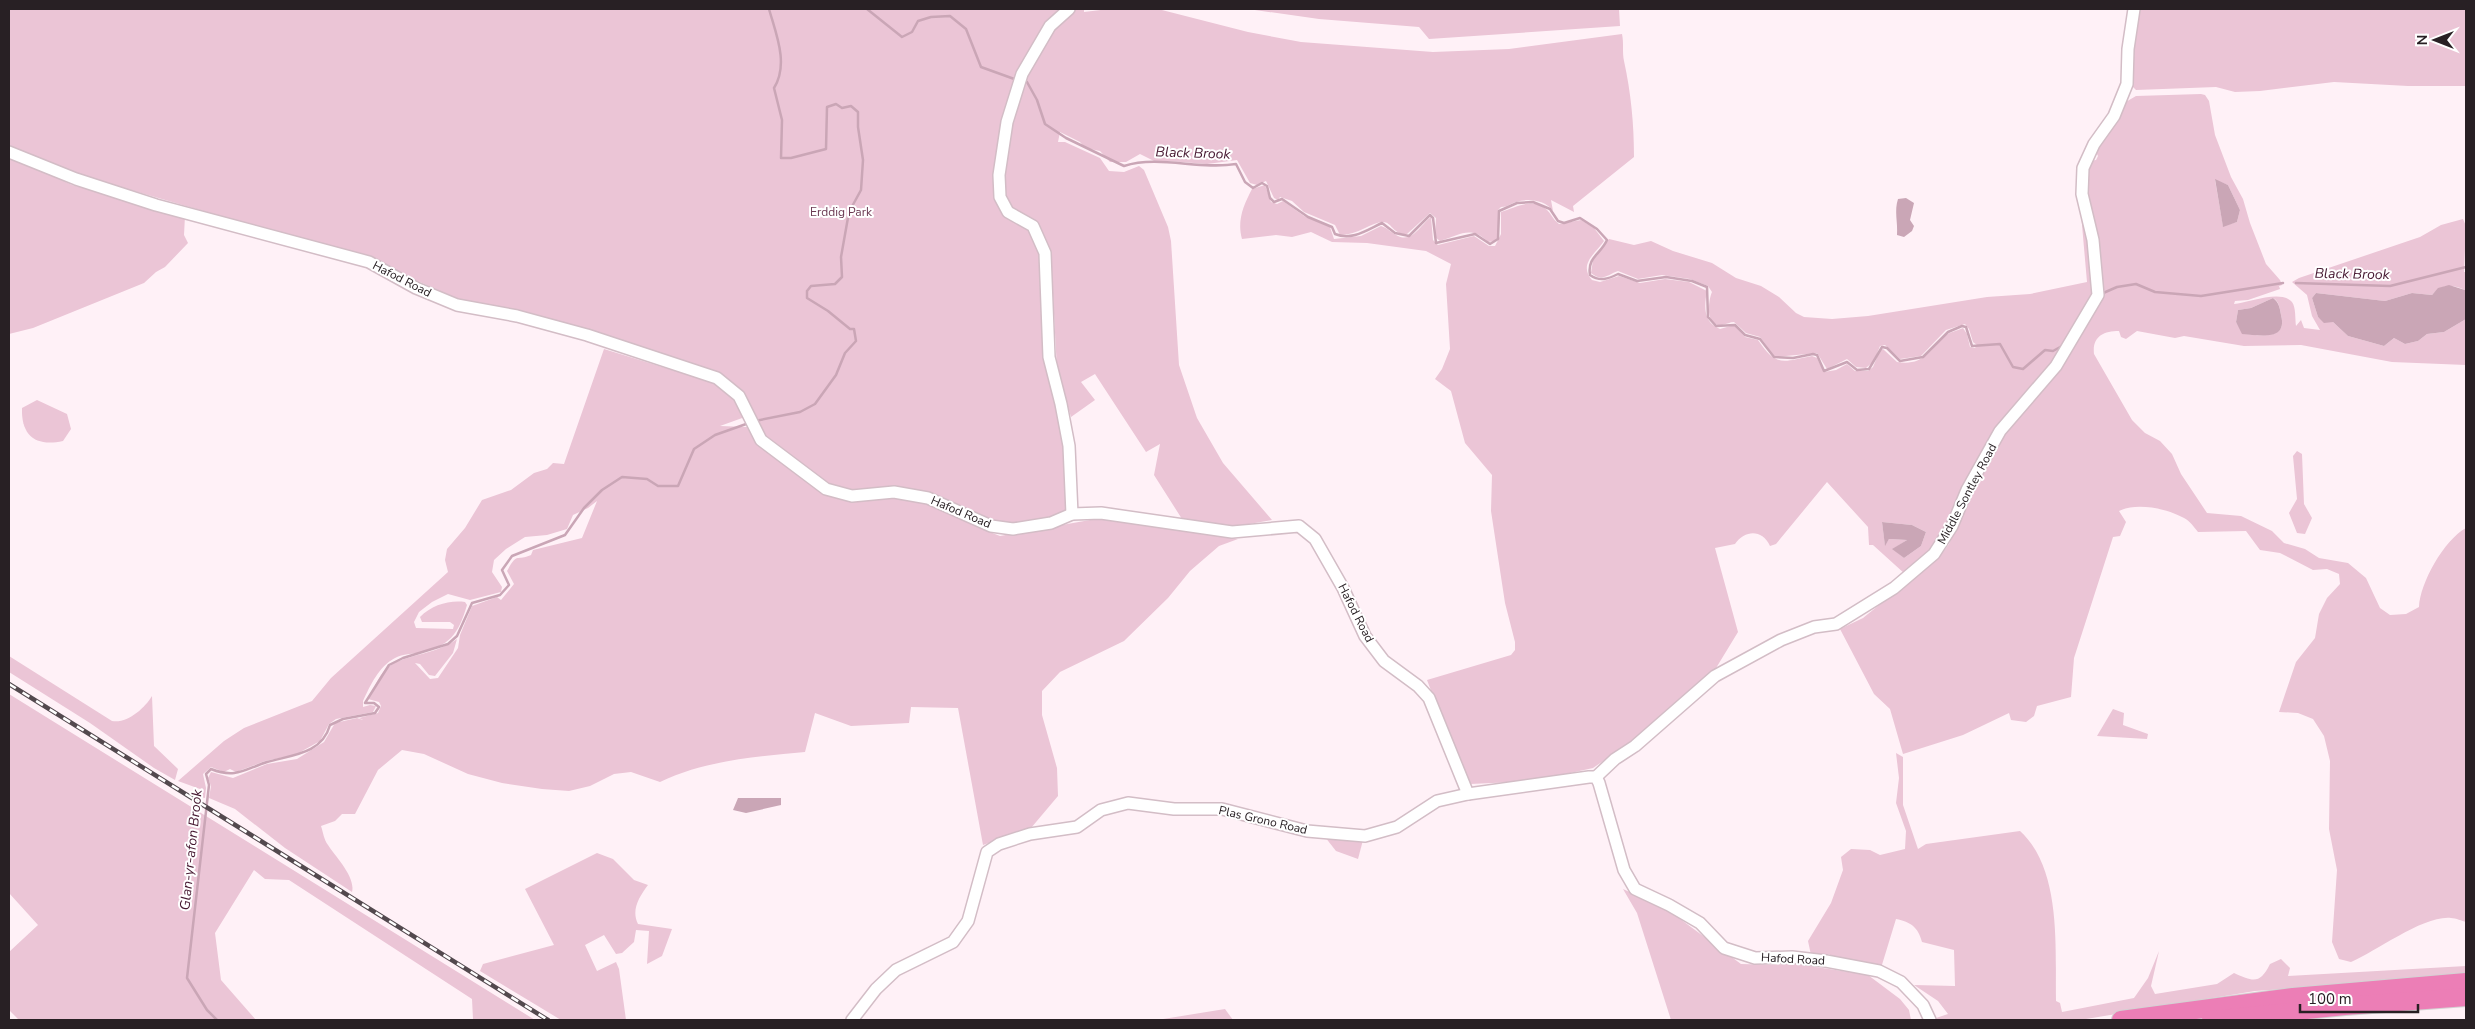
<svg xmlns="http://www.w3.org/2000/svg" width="2475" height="1029" font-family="'Nunito Sans',sans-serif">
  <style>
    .green { fill: #ebc5d6; fill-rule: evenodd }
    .water { fill: #caa6b6 }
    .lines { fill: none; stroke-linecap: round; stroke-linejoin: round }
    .stream { stroke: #caa6b6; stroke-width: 2.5 }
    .minor-casing { stroke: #d3bdc6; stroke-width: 14 }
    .highway-casing { stroke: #d4d2d3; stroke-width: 20 }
    .minor { stroke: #fff; stroke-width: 11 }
    .highway { stroke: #ec7eb6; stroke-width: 18 }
    .rail-casing { stroke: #53494e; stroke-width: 4.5 }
    .rail { stroke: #fff; stroke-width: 2.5; stroke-dasharray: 8; stroke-linecap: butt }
    .labels { text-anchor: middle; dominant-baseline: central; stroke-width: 4; stroke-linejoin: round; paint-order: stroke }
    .park-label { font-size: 12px; fill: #6b3952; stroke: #fff }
    .street-label { font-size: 12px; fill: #282024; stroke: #fff }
    .water-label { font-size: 14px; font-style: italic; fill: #451730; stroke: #fff }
  </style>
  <rect width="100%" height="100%" fill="#fff1f7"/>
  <g class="green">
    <path d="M9 9H1084V12L1109 9H1158L1248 32 1301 42 1433 52 1509 49 1622 34C1624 43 1622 52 1624 61 1631 93 1634 124 1634 157L1573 206 1574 212 1551 200 1553 211C1545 200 1528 198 1516 202 1509 204 1508 207 1501 207L1498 210V237L1496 241 1488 242C1471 225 1460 235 1440 241L1435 237 1436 218 1430 213 1407 234C1393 235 1392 222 1383 222 1372 222 1358 235 1340 235L1335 225 1304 212 1292 201 1280 197 1278 200 1274 198 1266 181 1257 185 1250 183 1237 160 1207 164 1168 161 1156 162 1140 154 1126 162H1110L1100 151 1085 148 1080 142 1060 132 1058 142H1065L1100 158 1109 171 1124 172 1139 166 1144 170 1168 227 1171 241 1179 365 1197 418 1223 463 1272 520 1232 527 1182 519 1154 475 1160 444 1146 452 1095 374 1081 382 1095 400 1071 417 1057 370 1051 257 1043 241 1042 256 1066 449 1067 511 1050 521 1013 524 988 520 929 492 893 488 852 494 829 485 765 438 743 393 520 312 460 300 369 259 79 175 9 146Z"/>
    <polygon points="1248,9 1619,9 1620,26 1429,39 1419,27 1319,19"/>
    <polygon points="2137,9 2466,9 2466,86 2408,86 2334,82 2260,91 2235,92 2216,87 2136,90 2132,86 2131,77 2133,76 2133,41"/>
    <path d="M2201 94 2205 95 2209 101 2215 135 2231 177 2243 199 2250 223 2266 264 2280 280 2282 285 2279 286 2280 289 2248 300 2235 301 2234 304C2248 303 2281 289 2292 302 2296 307 2295 319 2296 326L2301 320 2304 328 2320 330 2312 316 2307 295 2292 282 2299 278 2420 237 2441 225 2463 219 2466 226 2464 272H2466V297L2465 290C2452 284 2441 284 2432 295L2412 293 2385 301 2316 293 2312 298 2318 317 2324 322H2333L2348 336 2384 346 2394 338 2405 344 2418 341 2427 334 2444 332 2466 319V365L2392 362 2301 345 2244 346 2184 336 2175 338 2137 331 2126 339 2121 337 2119 331C2103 331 2092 337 2094 354L2132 420 2145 433 2160 441 2172 454 2181 474 2207 513 2241 516 2272 531 2284 543 2305 549 2319 558 2348 563 2366 578 2380 608 2390 615 2406 614 2419 607C2420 583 2444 540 2466 528V922C2462 921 2456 918 2451 918 2424 915 2377 951 2351 962L2339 959 2332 942 2337 870 2329 829 2330 761 2324 736 2313 719 2298 713 2279 712 2296 662 2315 638 2319 614 2327 598 2340 584 2339 574 2327 569 2313 570 2280 553 2260 550 2246 531 2198 532C2194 527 2190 521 2184 518 2168 509 2137 502 2119 511L2126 522 2120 536 2113 537 2074 658 2071 697 2037 706 2034 716 2026 722 2011 720 2009 713 1963 735 1903 754 1890 709 1874 694 1840 629 1863 618 1940 556 1949 544 1977 480 1992 452 2008 428 2036 396 2031 390 1997 429 1960 495 1944 531 1929 553 1905 574 1873 545H1869L1868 527 1827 482 1776 544 1770 546C1762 529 1745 530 1735 544L1715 548 1738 632 1713 673 1644 733 1593 768 1534 781 1470 784 1455 754 1427 680 1511 655 1515 650V642L1505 603 1491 511 1492 475 1465 443 1451 391 1435 379 1442 369 1450 349 1446 284 1451 264 1426 251 1367 243 1332 242 1311 232 1292 237 1276 235 1242 239C1237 221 1243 206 1252 189L1265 185 1271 202 1277 204 1283 201 1304 216 1330 227 1334 239 1361 236 1381 226C1388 228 1391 233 1398 236 1413 243 1421 224 1431 217L1433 240 1438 245 1474 236 1489 246H1495L1501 234V212C1515 208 1531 197 1546 209 1551 213 1553 220 1559 224L1581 220 1594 228 1604 241C1596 253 1578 264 1592 280L1600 282 1619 276 1640 283 1665 279 1689 282 1707 291C1704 307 1703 322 1720 329L1734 325 1745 337 1758 340C1776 367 1782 362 1812 356L1817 358 1824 372 1836 370 1847 364 1855 371H1868L1873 367 1880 350 1883 349 1897 362C1923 366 1928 352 1945 336 1949 332 1957 331 1963 328L1967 334 1970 347 1975 348 1977 345 1973 342 1969 329 1965 324 1946 330 1921 356 1900 359 1885 345 1880 346 1874 361 1866 368 1856 367 1847 359 1827 369 1817 353 1775 357 1760 337 1746 333 1734 322C1730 322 1727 324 1722 325 1705 328 1708 301 1712 292L1708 286 1690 279 1662 275 1638 279 1618 271C1607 275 1602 282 1591 273L1593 260 1609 239 1634 245 1651 241 1673 251 1712 263 1736 278 1761 286 1779 297 1796 313 1804 317 1832 319 1868 316 1987 297 2030 294 2087 282 2080 202 2087 195 2085 179 2089 161 2096 160 2098 156 2095 150 2114 125 2124 103 2136 96ZM2215 180 2228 185 2240 210 2237 222 2223 226ZM2273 298C2279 301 2280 309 2281 315 2288 341 2259 335 2243 334L2236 322 2238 310 2251 308ZM1882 522 1912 525 1926 532 1921 546 1904 558 1893 549 1907 540 1889 539 1885 545Z"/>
    <polygon points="9,155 72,185 185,216 184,235 188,243 165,267 156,272 144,283 33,328 9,334"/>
    <path d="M604 349 714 383 735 399 745 417 720 426 747 427 755 440 824 492 895 496 927 502 963 517 977 527 1000 536 1101 518 1238 539 1219 546 1190 571 1168 598 1124 641 1060 672 1042 691V715L1057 768 1058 796 1031 828 983 845 958 708 911 707 909 723 851 726 815 713 805 752C755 757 706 760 660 782L631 772 614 774 590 786 569 791 542 789 502 783 468 774 424 754 402 750 378 770 355 814H342L335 821 321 826C323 832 324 840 328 845 335 856 356 877 352 892L285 848 235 809 209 798 211 786 208 778 211 772 233 778 267 764 297 759 324 742 335 723 357 718 363 720 359 718 378 713 381 706 379 702 368 699C374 690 378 676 386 669 402 654 434 656 457 639L453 653 435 676 429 675 420 664 415 663 430 679 438 678 458 648 460 635 472 606 497 597 501 600 514 584 507 571C518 551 516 562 531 555L533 550 582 538 597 501 588 508 573 515 567 529 547 535 525 537 506 549 494 560 492 572 502 587 501 592 470 600 448 594 432 602 419 612 414 622 416 628 453 629 454 625 450 622H422L420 617C432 605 449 600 465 602L467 605C458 635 450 646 418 653 410 654 402 654 395 658 379 666 370 686 363 701V707L370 705 376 706 373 712 336 719 329 724 320 741 295 755 265 761 236 772 230 769 224 772 211 767 203 774 206 788 205 798 200 797V789L178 781 224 741 244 728 312 701 331 678 448 572 445 560 447 549 465 528 482 500 511 490 534 473 547 469 553 463 564 464Z"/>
    <path d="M37 400 67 414 71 429 63 441C36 447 21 436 22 408Z"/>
    <polygon points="2297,451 2302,454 2304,504 2312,518 2305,534 2297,533 2289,513 2297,499 2293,456"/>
    <path d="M9 656 112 721C127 724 145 708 152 696L154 746 178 769 175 780 154 768 90 723 9 672Z"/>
    <polygon points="9,694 535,1020 475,1020 473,1019 472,999 289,880 265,879 254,870 215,933 221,980 256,1020 19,1020 9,1010 9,952 38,925 9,893"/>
    <polygon points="2113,709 2124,713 2123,725 2148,734 2147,739 2097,736"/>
    <path d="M1896 753 1903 757V805L1918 849 1926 844 2020 831C2062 869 2055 948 2056 1001L2060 1003 2062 1012 2134 998 2148 978 2159 951 2151 986 2155 994 2217 984 2234 973C2254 982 2260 984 2270 964L2281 959 2290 968 2288 976 2466 966V977L2255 991 2080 1020H1937L1936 1018 1948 1014 1938 1001 1914 985 1955 986 1954 950 1922 942C1918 927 1911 922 1896 919L1881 968 1836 960 1829 954 1823 956 1811 955 1808 941 1831 903 1843 870 1841 857 1851 849 1870 850 1880 855 1905 849 1906 831 1896 803 1899 778Z"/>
    <polygon points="1325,837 1363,840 1358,859 1336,851"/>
    <path d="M597 853 613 859 634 880 648 885C639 897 631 910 638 924L672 929 662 956 647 964 649 931 636 930 634 942 622 953 616 954 604 935 585 945 597 971 616 962 619 969 626 1020H561L480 971 483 964 554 945 525 889Z"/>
    <polygon points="1623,889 1668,910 1741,964 1778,965 1790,963 1868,975 1900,999 1909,1010 1911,1020 1671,1020 1637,913"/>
    <polygon points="1225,1009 1233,1020 1157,1020"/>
  </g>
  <g class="water">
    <polygon points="2215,179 2228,185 2240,210 2237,222 2223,227"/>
    <path d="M1906 198 1914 203 1910 220 1914 226 1912 231 1904 237 1897 235C1898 222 1894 211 1898 199Z"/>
    <polygon points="2449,285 2465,290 2466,319 2444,332 2427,334 2418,341 2405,344 2394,338 2384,346 2348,336 2333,322 2324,323 2318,317 2312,298 2316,293 2385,301 2412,293 2432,295 2438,288"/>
    <path d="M2273 298C2279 302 2280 309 2281 315 2288 342 2259 335 2242 334L2236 322 2238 310 2251 308Z"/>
    <polygon points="1882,522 1912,525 1926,532 1921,546 1904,558 1892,549 1907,540 1889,539 1885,546"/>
    <polygon points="738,798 781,798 781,805 746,813 733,810"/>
  </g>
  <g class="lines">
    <g class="stream">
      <polyline points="867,9 902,37 912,32 918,21 931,17 950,16 966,29 981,67 1017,80"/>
      <path d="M1022 81 1027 82 1037 100 1045 124 1066 138 1124 166C1159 155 1199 170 1236 164L1245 182 1253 188 1262 183 1267 186 1270 198 1274 202 1282 199 1308 217 1332 227 1335 234C1352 241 1367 230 1382 223L1395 233 1409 236 1430 215 1433 218 1436 243 1475 234 1490 244 1498 239 1499 211 1517 203 1533 202 1550 209 1558 221 1564 223 1580 218 1597 229 1607 240C1601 254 1587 257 1590 275 1600 282 1608 279 1618 274L1637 281 1666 277 1692 281 1707 287 1708 317 1716 326 1735 325 1745 335 1760 339 1774 357 1793 358 1813 354 1817 355 1824 371 1847 362 1857 370 1869 369 1882 347 1887 348 1900 361 1923 357 1948 332 1962 326 1966 327 1972 346 2000 344 2013 367 2023 369 2045 350 2053 351 2062 346"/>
      <polyline points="2296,283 2390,286 2466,267"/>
      <polyline points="2101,294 2117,287 2136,284 2155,292 2201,296 2283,283"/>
      <path d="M755 421 800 412 815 404 836 375 845 353 856 341 854 329H850L828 311 807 298V291L811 286 835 284 842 277 841 257 849 212 861 190 863 160 858 127V112L851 106 842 108 836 104 827 107 826 149 791 158H781L782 120 774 88C789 64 776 34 769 9"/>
      <path d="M217 1020 207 1010 187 978 209 785 206 774 211 769C236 779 245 769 267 762 292 755 322 754 330 725L343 719 375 713 379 707 374 703H365L389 665 403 658 448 644 457 636 472 603 500 595 509 585 502 570 512 556 565 535 584 508 602 490 622 477 647 479 658 486H678L694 449 715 435 749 423"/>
    </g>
    <defs>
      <g id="minor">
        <polyline points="1069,9 1050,26 1022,74 1007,122 999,175 1000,197 1008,212 1033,226 1045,253 1049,357 1061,404 1069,446 1072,514"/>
        <polyline points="9,152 76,179 156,205 369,262 416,288 457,305 517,316 587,335 717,378 739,396 761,440 826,489 852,496 894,492 928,498 991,526 1013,529 1051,523 1072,514 1101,513 1232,532 1299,526 1315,539 1343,588 1365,636 1384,661 1418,686 1429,698 1468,794"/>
        <polyline points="1596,777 1615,759 1635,746 1715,676 1781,640 1814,627 1836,624 1894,588 1934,554 1952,526 1967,490 2000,431 2056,366 2098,295 2093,240 2082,194 2083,168 2094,144 2114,116 2127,84 2128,49 2134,9"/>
        <polyline points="852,1020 876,989 896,970 953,942 968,921 987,852 999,844 1030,834 1077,827 1101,810 1128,803 1174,809 1222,809 1307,831 1365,836 1397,827 1437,801 1468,794 1589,777 1596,777 1599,783 1624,870 1635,889 1669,905 1700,923 1724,948 1755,958 1792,957 1826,961 1879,971 1901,982 1923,1005 1930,1020"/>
      </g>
      <g id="highway">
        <polyline points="2121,1020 2293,997 2466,982"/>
        <polyline points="2211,1020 2345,1006 2466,997"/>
      </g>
    </defs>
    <use href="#minor" class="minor-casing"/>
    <use href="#highway" class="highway-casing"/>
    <use href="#minor" class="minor"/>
    <use href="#highway" class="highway"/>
    <defs>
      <polyline id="rail" points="9,684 548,1020"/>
    </defs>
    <use href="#rail" class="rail-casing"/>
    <use href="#rail" class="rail"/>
  </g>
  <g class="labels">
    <g class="park-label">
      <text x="841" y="212">Erddig Park</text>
    </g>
    <g class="street-label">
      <text transform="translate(402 279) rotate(27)">Hafod Road</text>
      <text transform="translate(1967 494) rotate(-62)">Middle Sontley Road</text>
      <text transform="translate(961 512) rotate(23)">Hafod Road</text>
      <text transform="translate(1356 613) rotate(63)">Hafod Road</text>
      <text transform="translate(1263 820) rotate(13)">Plas Grono Road</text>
      <text transform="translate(1793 959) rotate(3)">Hafod Road</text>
    </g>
    <g class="water-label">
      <text transform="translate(1193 153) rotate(2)">Black Brook</text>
      <text transform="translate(2352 274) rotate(1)">Black Brook</text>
      <text transform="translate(191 850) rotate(-84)">Glan-yr-afon Brook</text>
    </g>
  </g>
  <rect width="2475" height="1029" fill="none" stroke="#282024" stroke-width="20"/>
  <g transform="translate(2435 40) rotate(270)" stroke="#ffffff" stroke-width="4" paint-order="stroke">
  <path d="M0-4L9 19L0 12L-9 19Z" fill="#282024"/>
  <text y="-8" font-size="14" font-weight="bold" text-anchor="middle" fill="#282024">N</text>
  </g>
  <path d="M2300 1004v8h118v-8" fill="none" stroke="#282024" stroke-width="2.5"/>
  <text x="2308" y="1004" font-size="15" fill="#282024" stroke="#ffffff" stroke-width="4" paint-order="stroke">100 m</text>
</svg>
